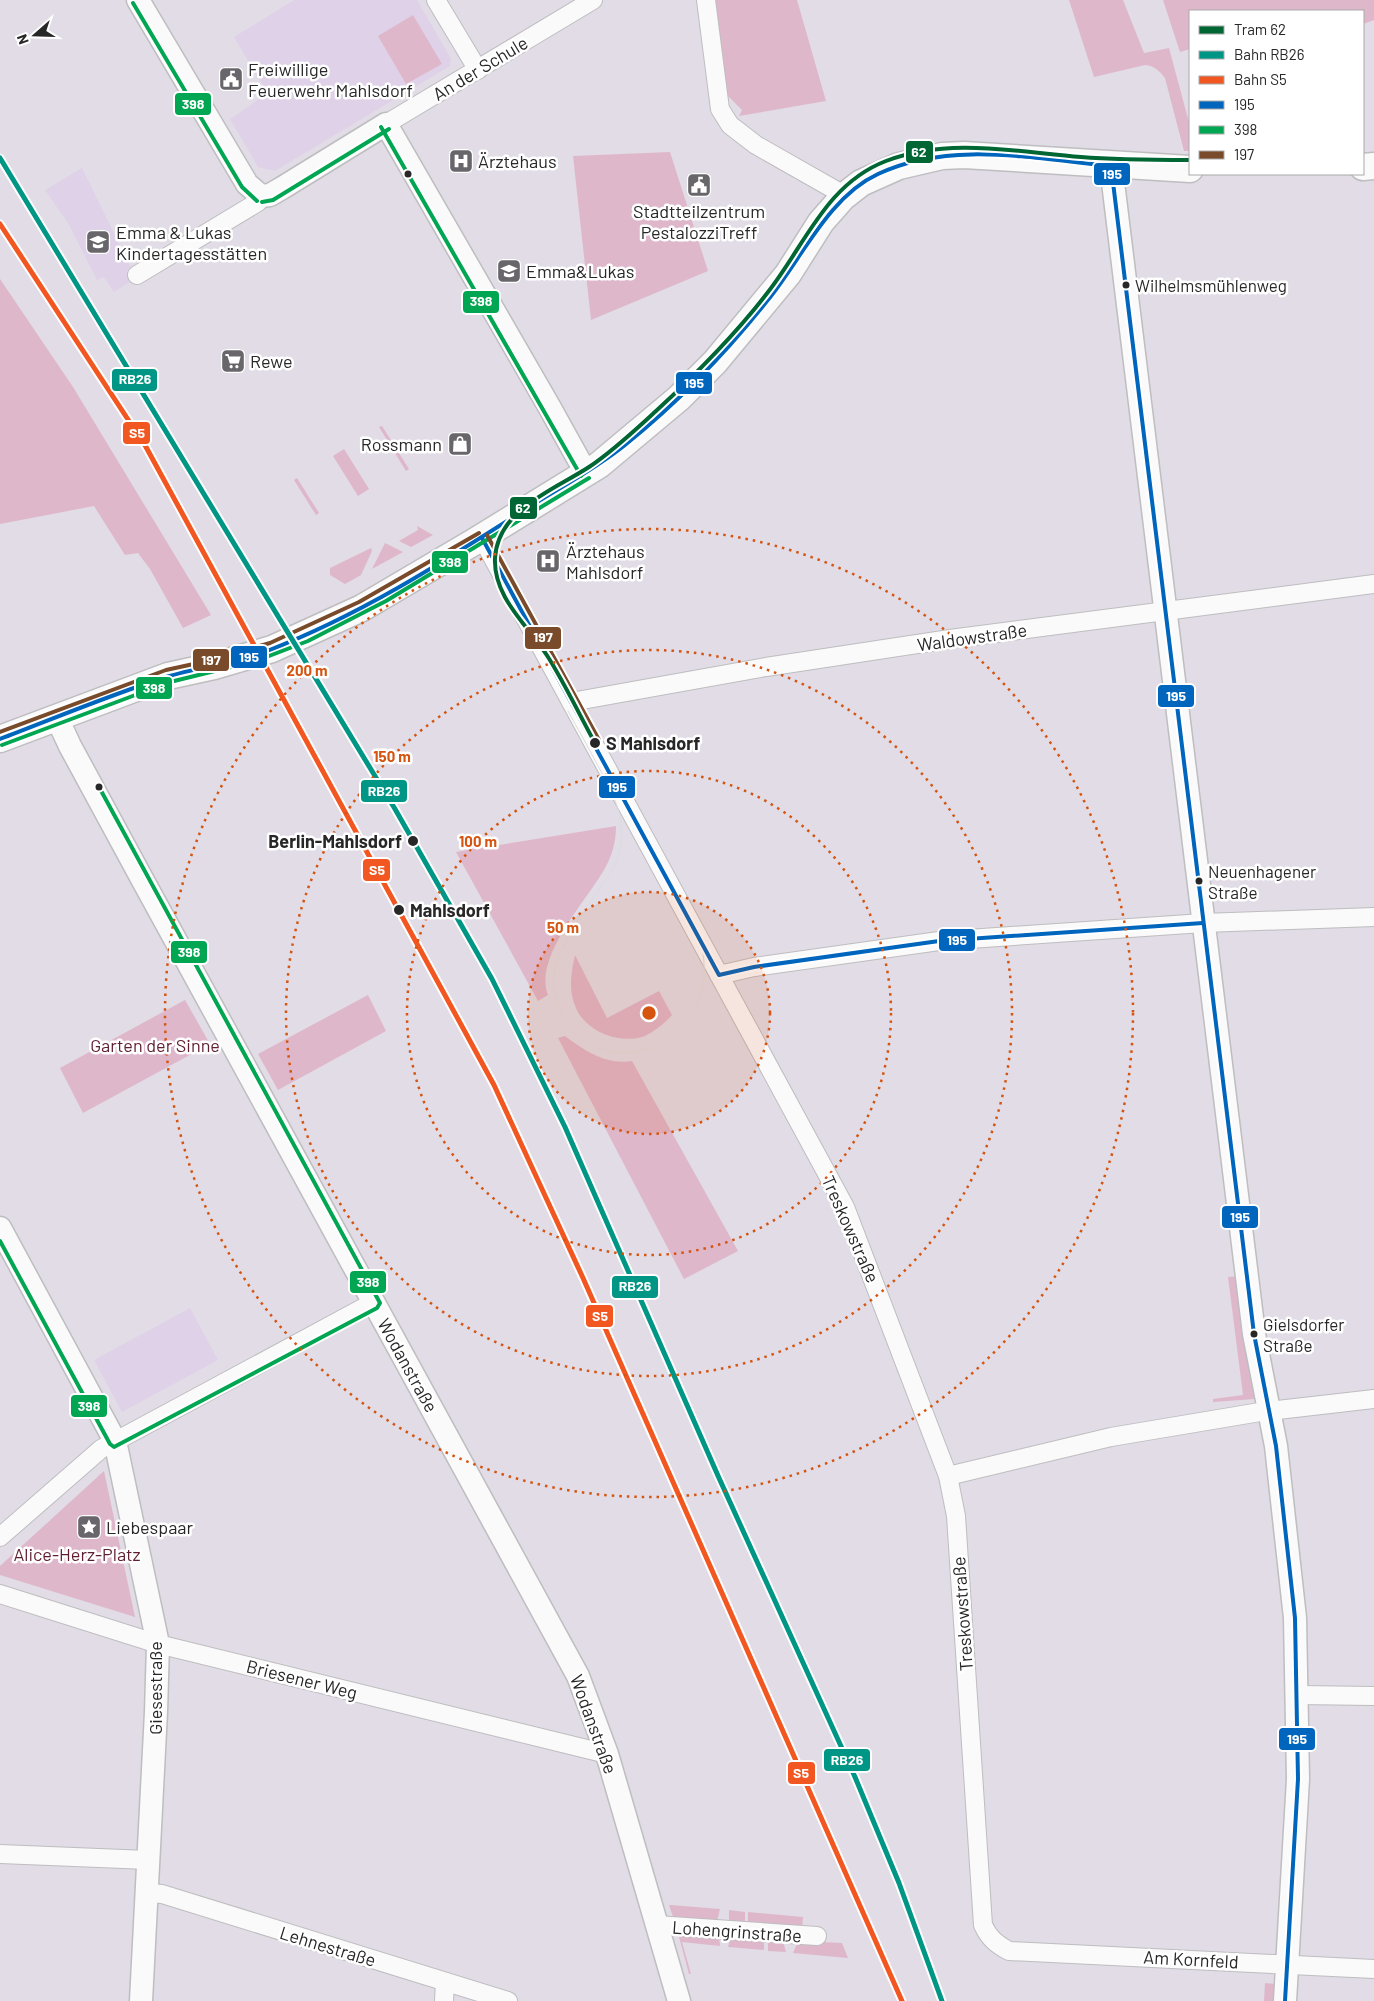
<svg xmlns="http://www.w3.org/2000/svg" width="1374" height="2001" font-family="Barlow,sans-serif">
  <style>
    .education { fill: #dfd2e8 }
    .green { fill: #dfb7cb }
    .lines { fill: none; stroke-linecap: round; stroke-linejoin: round }
    .minor-casing { stroke: #bebdbf; stroke-width: 20 }
    .tertiary-casing { stroke: #bebdbf; stroke-width: 25 }
    .secondary-casing { stroke: #bebdbf; stroke-width: 29 }
    .minor { stroke: #fafafb; stroke-width: 18 }
    .tertiary { stroke: #fafafb; stroke-width: 22 }
    .secondary { stroke: #fafafb; stroke-width: 26 }
    .tram { stroke: #dcdddd; stroke-width: 1 }
    .bus-1-casing { stroke: #fff; stroke-width: 8 }
    .bus-2-casing { stroke: #fff; stroke-width: 8 }
    .bus-3-casing { stroke: #fff; stroke-width: 8 }
    .bus-1 { stroke: #0065bd; stroke-width: 4 }
    .bus-2 { stroke: #00a651; stroke-width: 4 }
    .bus-3 { stroke: #7a4b2a; stroke-width: 4 }
    .rail-1-casing { stroke: #fff; stroke-width: 9 }
    .rail-2-casing { stroke: #fff; stroke-width: 9 }
    .rail-1 { stroke: #009686; stroke-width: 5 }
    .rail-2 { stroke: #f25721; stroke-width: 5 }
    .tram-1-casing { stroke: #fff; stroke-width: 8 }
    .tram-1 { stroke: #063; stroke-width: 4 }
    .ring { fill: none; stroke: #d5540f; stroke-width: 2.5; stroke-dasharray: 2.5 5 }
    .bus-dot { fill: #272727; stroke: #fff; stroke-width: 2 }
    .labels { text-anchor: middle; dominant-baseline: central; stroke-width: 5; stroke-linejoin: round; paint-order: stroke }
    .bus-label { font-size: 17px; fill: #272727; stroke: #fff; text-anchor: start }
    .street-label { font-size: 18px; fill: #272727; stroke: #fff }
    .poi-label { font-size: 18px; fill: #272727; stroke: #fff; text-anchor: start }
    .stop-label { font-size: 18px; font-weight: bold; fill: #272727; stroke: #fff; text-anchor: start }
    .park-label { font-size: 18px; fill: #5e1d30; stroke: #fff }
    .centre { fill: #d5540f; stroke: #fff; stroke-width: 2.5 }
    .ring-label { font-size: 15px; text-anchor: middle; font-weight: bold; fill: #d5540f; stroke: #fff; stroke-width: 5; stroke-linejoin: round; paint-order: stroke }
    .line-badge { stroke: #fff; stroke-width: 2 }
    .badge-label { font-size: 14px; text-anchor: middle; font-weight: bold; fill: #fff }
  </style>
  <rect width="100%" height="100%" fill="#e1dce6"/>
  <g class="education">
    <polygon points="294,0 417,0 451,59 450,66 275,171 258,167 230,119 255,102 266,91 234,37"/>
    <polygon points="82,168 136,278 114,292 104,277 97,280 68,223 45,190"/>
    <polygon points="190,1308 218,1360 122,1412 94,1360"/>
  </g>
  <g class="green">
    <polygon points="712,0 797,0 826,101 739,116 742,110 727,95"/>
    <path d="M1069 0H1123L1144 53 1169 48 1190 126V151H1184L1165 78C1159 70 1154 66 1145 65L1094 77Z"/>
    <polygon points="1163,0 1374,0 1374,20 1363,24 1363,11 1190,11 1190,49 1180,52"/>
    <polygon points="413,15 442,64 406,84 378,36"/>
    <polygon points="670,152 708,271 591,320 573,156"/>
    <polygon points="0,279 73,387 211,615 183,628 150,569 138,553 125,555 94,506 0,524"/>
    <polygon points="382,426 409,469 406,471 379,427"/>
    <polygon points="344,449 369,489 358,496 333,456"/>
    <polygon points="297,478 319,513 316,515 294,480"/>
    <polygon points="417,526 433,535 411,547 399,541 418,530"/>
    <polygon points="385,543 403,552 372,569"/>
    <polygon points="371,548 372,551 361,575 345,584 330,575 330,568"/>
    <path d="M616 826C616 842 612 856 604 870 586 901 533 958 548 995L538 1001 456 852Z"/>
    <path d="M575 955 607 1018 659 991 672 1015C665 1023 655 1031 645 1036 621 1045 586 1032 576 1008 568 991 571 973 575 955Z"/>
    <polygon points="368,995 386,1031 278,1090 258,1054"/>
    <polygon points="185,1000 210,1044 83,1113 60,1068"/>
    <path d="M565 1036C585 1051 606 1065 632 1061L738 1251 684 1279 558 1038Z"/>
    <polygon points="1239,1276 1247,1356 1255,1399 1213,1402 1213,1399 1243,1395 1228,1277"/>
    <polygon points="104,1471 135,1617 0,1575 0,1566"/>
    <polygon points="669,1905 671,1905 720,1909 717,1921 673,1917"/>
    <polygon points="729,1910 745,1912 745,1923 729,1922"/>
    <polygon points="748,1912 803,1917 802,1929 748,1924"/>
    <polygon points="678,1933 719,1934 720,1946 682,1942 691,1974 689,1974"/>
    <polygon points="731,1935 764,1939 764,1950 728,1947"/>
    <polygon points="768,1939 783,1941 786,1952 768,1951"/>
    <polygon points="798,1941 842,1943 848,1958 793,1953"/>
    <polygon points="1265,1983 1276,1984 1276,2001 1264,2001"/>
  </g>
  <g class="lines">
    <defs>
      <g id="minor">
        <polyline points="436,0 478,70"/>
        <polyline points="706,0 720,109 730,125 756,145 837,191 843,197"/>
        <polyline points="386,124 593,0"/>
        <polyline points="137,275 258,202 261,196"/>
        <path d="M482 538 845 1207 948 1476 956 1516 983 1925C989 1938 996 1944 1009 1951L1374 1969"/>
        <polyline points="571,702 766,667 950,639 1374,584"/>
        <polyline points="719,975 754,967 939,941 1203,923 1374,917"/>
        <polyline points="948,1476 1111,1437 1260,1412 1374,1399"/>
        <polyline points="0,1537 101,1449 374,1302"/>
        <polyline points="0,1594 158,1644 607,1754"/>
        <polyline points="1298,1695 1374,1696"/>
        <polyline points="0,1854 148,1860"/>
        <polyline points="147,1893 162,1894 508,2001"/>
        <polyline points="656,1925 817,1936"/>
        <polyline points="444,2001 445,1982"/>
      </g>
      <g id="tertiary">
        <polyline points="138,0 247,184 261,196 270,195 282,188 386,124 550,408 586,473"/>
        <polyline points="1111,166 1254,1334 1276,1446 1295,1618 1298,1779 1285,2001"/>
        <polyline points="57,718 70,746 141,877 578,1676 607,1754 679,2001"/>
        <polyline points="0,1228 115,1441 158,1644 156,1712 141,2001"/>
      </g>
      <g id="secondary">
        <polyline points="1363,167 1374,166"/>
        <polyline points="0,739 168,676 214,666 272,649 362,608 474,542 599,465 679,398 715,362 788,274 821,222 843,197 861,183 899,166 942,156 964,155 1190,169"/>
      </g>
    </defs>
    <use href="#minor" class="minor-casing"/>
    <use href="#tertiary" class="tertiary-casing"/>
    <use href="#secondary" class="secondary-casing"/>
    <use href="#minor" class="minor"/>
    <use href="#tertiary" class="tertiary"/>
    <use href="#secondary" class="secondary"/>
    <path class="tram" d="M568 711C578 729 588 747 598 766 617 800 632 830 613 868 595 898 563 935 555 969 546 1011 581 1054 624 1053 676 1052 711 1004 703 954 699 924 678 896 664 869 641 827 618 785 595 743"/>
    <defs>
      <g id="bus-1">
        <polyline points="482,538 719,975 754,967 939,941 1203,923"/>
        <path d="M0 739C55 718 110 695 166 677 199 667 235 663 267 651 359 616 443 562 526 509 559 488 594 470 625 445 677 403 725 354 767 301 801 260 828 197 878 174 950 140 1035 159 1111 166L1254 1334 1276 1446 1295 1618 1298 1779 1285 2001"/>
      </g>
      <g id="bus-2">
        <polyline points="133,3 242,187 257,201"/>
        <polyline points="381,127 581,476"/>
        <polyline points="262,202 273,200 389,129"/>
        <polyline points="2,745 170,682 256,661 308,641 386,601 589,478"/>
        <polyline points="0,1241 110,1444 114,1447 377,1308 380,1303 99,787"/>
      </g>
      <g id="bus-3">
        <polyline points="487,535 599,740"/>
        <polyline points="0,732 166,670 212,660 270,643 359,602 479,533"/>
      </g>
    </defs>
    <use href="#bus-1" class="bus-1-casing"/>
    <use href="#bus-2" class="bus-2-casing"/>
    <use href="#bus-3" class="bus-3-casing"/>
    <use href="#bus-1" class="bus-1"/>
    <use href="#bus-2" class="bus-2"/>
    <use href="#bus-3" class="bus-3"/>
    <defs>
      <polyline id="rail-1" points="0,158 395,809 492,979 565,1127 719,1478 855,1777 899,1883 942,2001"/>
      <polyline id="rail-2" points="0,224 146,447 494,1085 583,1278 902,2001"/>
    </defs>
    <use href="#rail-1" class="rail-1-casing"/>
    <use href="#rail-2" class="rail-2-casing"/>
    <use href="#rail-1" class="rail-1"/>
    <use href="#rail-2" class="rail-2"/>
    <defs>
      <path id="tram-1" d="M595 743C579 714 565 684 548 657 529 626 493 598 495 558 498 509 554 490 589 467 613 451 634 431 656 411 696 374 735 335 768 292 805 245 826 184 886 161 949 137 1017 152 1081 157 1117 160 1154 160 1190 160"/>
    </defs>
    <use href="#tram-1" class="tram-1-casing"/>
    <use href="#tram-1" class="tram-1"/>
  </g>
  <circle cx="649" cy="1013" r="121" fill="#d5540f" fill-opacity=".12"/>
  <g class="ring">
    <circle cx="649" cy="1013" r="121"/>
    <circle cx="649" cy="1013" r="242"/>
    <circle cx="649" cy="1013" r="363"/>
    <circle cx="649" cy="1013" r="484"/>
  </g>
  <defs>
    <symbol id="civic-square" viewBox="-11 -11 22 22"><rect x="-9" y="-9" width="18" height="18" rx="4" fill="#68666a" stroke="#fff"/><path d="M-.6-6.5H3V-4.5H.6V-3L4-1V1h2V6H-6V1h2V-1L-.6-3ZM-1.2 2.5V6h2.4V2.5Z" fill="#fff"/></symbol>
    <symbol id="hospital-square" viewBox="-11 -11 22 22"><rect x="-9" y="-9" width="18" height="18" rx="4" fill="#68666a" stroke="#fff"/><path d="M-5-5h3v3.5h4V-5h3V5h-3V1.5h-4V5h-3Z" fill="#fff"/></symbol>
    <symbol id="school-square" viewBox="-11 -11 22 22"><rect x="-9" y="-9" width="18" height="18" rx="4" fill="#68666a" stroke="#fff"/><path d="M0-5L7-2L0 1L-7-2ZM-4 1L0 2.5L4 1V4Q0 6-4 4Z" fill="#fff"/></symbol>
    <symbol id="supermarket-square" viewBox="-11 -11 22 22"><rect x="-9" y="-9" width="18" height="18" rx="4" fill="#68666a" stroke="#fff"/><path d="M-6-5.5h2.5l.6 2H6L4.5 2H-2.5L-4.4-4H-6ZM-1.5 3.2a1.3 1.3 0 1 0 .1 0ZM3 3.2a1.3 1.3 0 1 0 .1 0Z" fill="#fff"/></symbol>
    <symbol id="shop-square" viewBox="-11 -11 22 22"><rect x="-9" y="-9" width="18" height="18" rx="4" fill="#68666a" stroke="#fff"/><path d="M-5-2.5h2.3a2.7 3.5 0 0 1 5.4 0H5L5.5 6h-11ZM-1.5-2.5h3a1.5 2.3 0 0 0-3 0Z" fill="#fff"/></symbol>
    <symbol id="sight-square" viewBox="-11 -11 22 22"><rect x="-9" y="-9" width="18" height="18" rx="4" fill="#68666a" stroke="#fff"/><path d="M0-6L1.8-2.2L6-1.7L2.9 1.2L3.7 5.4L0 3.3L-3.7 5.4L-2.9 1.2L-6-1.7L-1.8-2.2Z" fill="#fff"/></symbol>
  </defs>
  <g fill-rule="evenodd">
    <use href="#civic-square" x="217" y="65" width="28" height="28"/>
    <use href="#hospital-square" x="447" y="147" width="28" height="28"/>
    <use href="#civic-square" x="685" y="171" width="28" height="28"/>
    <use href="#school-square" x="84" y="228" width="28" height="28"/>
    <use href="#school-square" x="495" y="257" width="28" height="28"/>
    <use href="#supermarket-square" x="219" y="347" width="28" height="28"/>
    <use href="#shop-square" x="446" y="430" width="28" height="28"/>
    <use href="#hospital-square" x="534" y="547" width="28" height="28"/>
    <use href="#sight-square" x="75" y="1513" width="28" height="28"/>
  </g>
  <g class="bus-dot">
    <circle cx="408" cy="174" r="4.5"/>
    <circle cx="1126" cy="285" r="4.5"/>
    <circle cx="595" cy="743" r="6"/>
    <circle cx="99" cy="787" r="4.5"/>
    <circle cx="413" cy="841" r="6"/>
    <circle cx="1199" cy="881" r="4.5"/>
    <circle cx="399" cy="910" r="6"/>
    <circle cx="1254" cy="1334" r="4.5"/>
  </g>
  <g class="labels">
    <g class="bus-label">
      <text x="1135" y="285">Wilhelmsmühlenweg</text>
      <text x="1208" y="871">Neuenhagener<tspan x="1208" dy="21">Straße</tspan></text>
      <text x="1263" y="1324">Gielsdorfer<tspan x="1263" dy="21">Straße</tspan></text>
    </g>
    <g class="street-label">
      <text transform="translate(480 68) rotate(-31)">An der Schule</text>
      <text transform="translate(972 637) rotate(-8)">Waldowstraße</text>
      <text transform="translate(851 1229) rotate(66)">Treskowstraße</text>
      <text transform="translate(408 1365) rotate(61)">Wodanstraße</text>
      <text transform="translate(962 1614) rotate(-94)">Treskowstraße</text>
      <text transform="translate(302 1679) rotate(14)">Briesener Weg</text>
      <text transform="translate(155 1688) rotate(-90)">Giesestraße</text>
      <text transform="translate(594 1724) rotate(70)">Wodanstraße</text>
      <text transform="translate(737 1931) rotate(4)">Lohengrinstraße</text>
      <text transform="translate(328 1946) rotate(17)">Lehnestraße</text>
      <text transform="translate(1191 1959) rotate(3)">Am Kornfeld</text>
    </g>
    <g class="poi-label">
      <text x="248" y="69">Freiwillige<tspan x="248" dy="21">Feuerwehr Mahlsdorf</tspan></text>
      <text x="478" y="161">Ärztehaus</text>
      <text x="699" y="211" text-anchor="middle">Stadtteilzentrum<tspan x="699" dy="21">PestalozziTreff</tspan></text>
      <text x="116" y="232">Emma &amp; Lukas<tspan x="116" dy="21">Kindertagesstätten</tspan></text>
      <text x="526" y="271">Emma&amp;Lukas</text>
      <text x="250" y="361">Rewe</text>
      <text x="442" y="444" text-anchor="end">Rossmann</text>
      <text x="566" y="551">Ärztehaus<tspan x="566" dy="21">Mahlsdorf</tspan></text>
      <text x="106" y="1527">Liebespaar</text>
    </g>
    <g class="stop-label">
      <text x="606" y="743">S Mahlsdorf</text>
      <text x="402" y="841" text-anchor="end">Berlin-Mahlsdorf</text>
      <text x="410" y="910">Mahlsdorf</text>
    </g>
    <g class="park-label">
      <text x="155" y="1045">Garten der Sinne</text>
      <text x="77" y="1554">Alice-Herz-Platz</text>
    </g>
  </g>
  <circle cx="649" cy="1013" r="8" class="centre"/>
  <g class="ring-label">
    <text x="307" y="676">200 m</text>
    <text x="392" y="762">150 m</text>
    <text x="478" y="847">100 m</text>
    <text x="563" y="933">50 m</text>
  </g>
  <g class="line-badge">
    <rect x="174" y="92" width="38" height="24" rx="5" fill="#00a651"/>
    <rect x="905" y="140" width="29" height="24" rx="5" fill="#063"/>
    <rect x="1093" y="162" width="38" height="24" rx="5" fill="#0065bd"/>
    <rect x="462" y="290" width="38" height="24" rx="5" fill="#00a651"/>
    <rect x="111" y="368" width="47" height="24" rx="5" fill="#009686"/>
    <rect x="675" y="371" width="38" height="24" rx="5" fill="#0065bd"/>
    <rect x="122" y="421" width="29" height="24" rx="5" fill="#f25721"/>
    <rect x="509" y="496" width="29" height="24" rx="5" fill="#063"/>
    <rect x="431" y="550" width="38" height="24" rx="5" fill="#00a651"/>
    <rect x="524" y="626" width="38" height="24" rx="5" fill="#7a4b2a"/>
    <rect x="230" y="645" width="38" height="24" rx="5" fill="#0065bd"/>
    <rect x="192" y="648" width="38" height="24" rx="5" fill="#7a4b2a"/>
    <rect x="135" y="676" width="38" height="24" rx="5" fill="#00a651"/>
    <rect x="1157" y="684" width="38" height="24" rx="5" fill="#0065bd"/>
    <rect x="598" y="775" width="38" height="24" rx="5" fill="#0065bd"/>
    <rect x="360" y="779" width="48" height="24" rx="5" fill="#009686"/>
    <rect x="362" y="858" width="29" height="24" rx="5" fill="#f25721"/>
    <rect x="938" y="928" width="38" height="24" rx="5" fill="#0065bd"/>
    <rect x="170" y="940" width="38" height="24" rx="5" fill="#00a651"/>
    <rect x="1221" y="1205" width="38" height="24" rx="5" fill="#0065bd"/>
    <rect x="349" y="1270" width="38" height="24" rx="5" fill="#00a651"/>
    <rect x="611" y="1275" width="48" height="24" rx="5" fill="#009686"/>
    <rect x="585" y="1304" width="29" height="24" rx="5" fill="#f25721"/>
    <rect x="70" y="1394" width="38" height="24" rx="5" fill="#00a651"/>
    <rect x="1278" y="1727" width="38" height="24" rx="5" fill="#0065bd"/>
    <rect x="823" y="1748" width="48" height="24" rx="5" fill="#009686"/>
    <rect x="787" y="1761" width="29" height="24" rx="5" fill="#f25721"/>
  </g>
  <g class="badge-label">
    <text x="193" y="109">398</text>
    <text x="919" y="157">62</text>
    <text x="1112" y="179">195</text>
    <text x="481" y="306">398</text>
    <text x="135" y="384">RB26</text>
    <text x="694" y="388">195</text>
    <text x="137" y="438">S5</text>
    <text x="523" y="513">62</text>
    <text x="450" y="567">398</text>
    <text x="543" y="642">197</text>
    <text x="249" y="662">195</text>
    <text x="211" y="665">197</text>
    <text x="154" y="693">398</text>
    <text x="1176" y="701">195</text>
    <text x="617" y="792">195</text>
    <text x="384" y="796">RB26</text>
    <text x="377" y="875">S5</text>
    <text x="957" y="945">195</text>
    <text x="189" y="957">398</text>
    <text x="1240" y="1222">195</text>
    <text x="368" y="1287">398</text>
    <text x="635" y="1291">RB26</text>
    <text x="600" y="1321">S5</text>
    <text x="89" y="1411">398</text>
    <text x="1297" y="1744">195</text>
    <text x="847" y="1765">RB26</text>
    <text x="801" y="1778">S5</text>
  </g>
  <rect x="1189" y="10" width="175" height="165" fill="#ffffff" stroke="#a9a9a9"/>
  <rect x="1199" y="26" width="25" height="8" fill="#006633" stroke="#a9a9a9"/>
  <text x="1234" y="35" font-size="15" fill="#272727">Tram 62</text>
  <rect x="1199" y="51" width="25" height="8" fill="#009686" stroke="#a9a9a9"/>
  <text x="1234" y="60" font-size="15" fill="#272727">Bahn RB26</text>
  <rect x="1199" y="76" width="25" height="8" fill="#f25721" stroke="#a9a9a9"/>
  <text x="1234" y="85" font-size="15" fill="#272727">Bahn S5</text>
  <rect x="1199" y="101" width="25" height="8" fill="#0065bd" stroke="#a9a9a9"/>
  <text x="1234" y="110" font-size="15" fill="#272727">195</text>
  <rect x="1199" y="126" width="25" height="8" fill="#00a651" stroke="#a9a9a9"/>
  <text x="1234" y="135" font-size="15" fill="#272727">398</text>
  <rect x="1199" y="151" width="25" height="8" fill="#7a4b2a" stroke="#a9a9a9"/>
  <text x="1234" y="160" font-size="15" fill="#272727">197</text>
  <g transform="translate(35 35) rotate(250)" stroke="#ffffff" stroke-width="4" paint-order="stroke">
  <path d="M0-4L9 19L0 12L-9 19Z" fill="#272727"/>
  <text y="-8" font-size="14" font-weight="bold" text-anchor="middle" fill="#272727">N</text>
  </g>
</svg>
